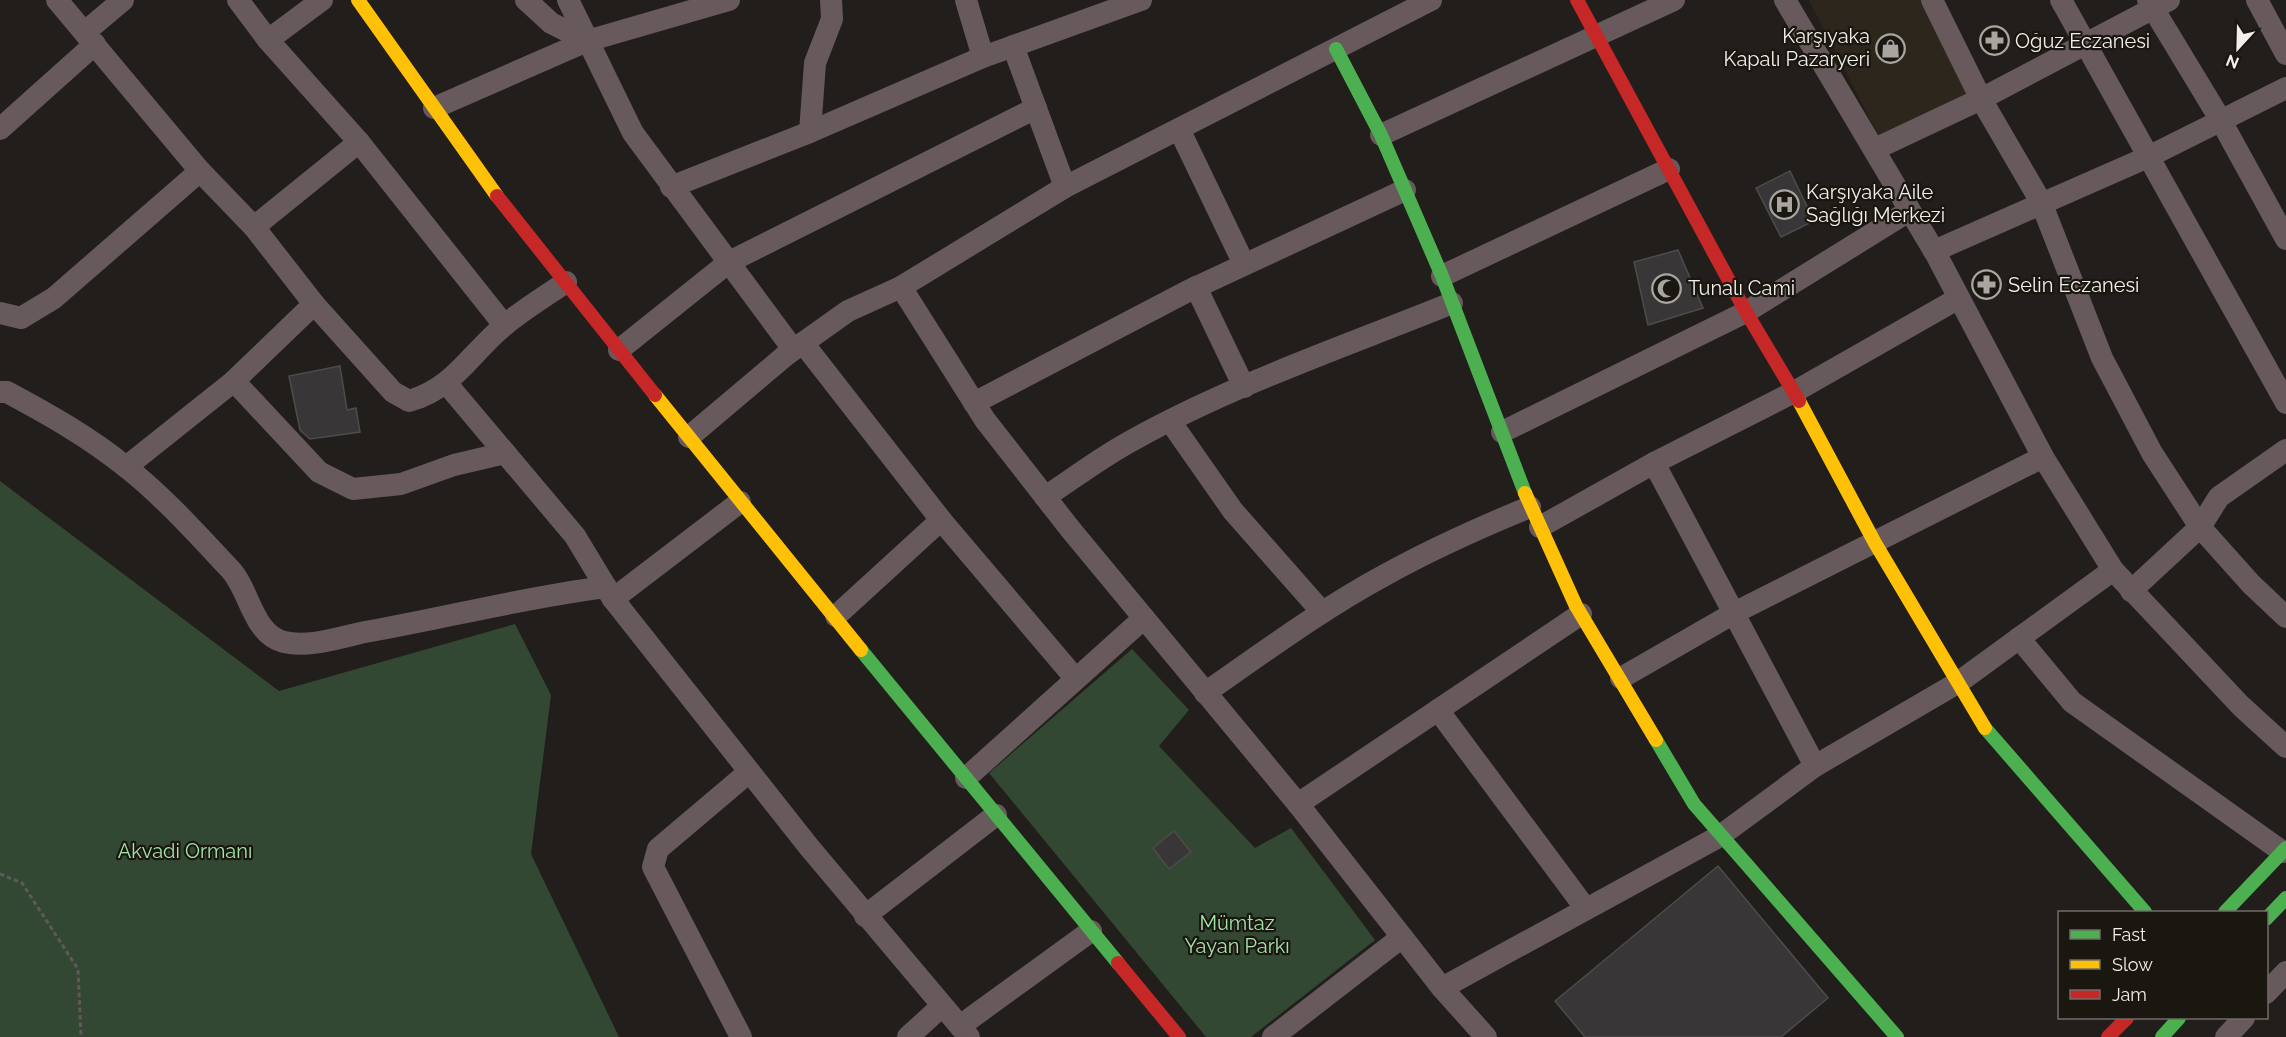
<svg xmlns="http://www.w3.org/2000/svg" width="2286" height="1037" font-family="Raleway,sans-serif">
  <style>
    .built { fill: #2d261c }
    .green { fill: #334833 }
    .building { fill: #383636; stroke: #4d4b4b; stroke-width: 1.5 }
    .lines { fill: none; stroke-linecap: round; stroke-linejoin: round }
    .path { stroke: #625859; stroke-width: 3; stroke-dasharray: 4.5 3; stroke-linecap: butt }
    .street { stroke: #67595c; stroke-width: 22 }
    .fast { stroke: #4caf50; stroke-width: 14 }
    .slow { stroke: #ffc107; stroke-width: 14 }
    .jam { stroke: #c62828; stroke-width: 14 }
    .labels { text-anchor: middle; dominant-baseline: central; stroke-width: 4.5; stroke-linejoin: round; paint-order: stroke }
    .poi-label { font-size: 20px; fill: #f2efeb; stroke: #1a1610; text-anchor: start }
    .park-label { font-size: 20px; fill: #a2e4a6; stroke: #1a1610 }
  </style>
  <rect width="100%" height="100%" fill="#211e1b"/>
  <polygon class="built" points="1809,0 1925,0 1973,93 1880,139"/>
  <g class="green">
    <polygon points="0,481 279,691 515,624 551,695 531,854 619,1037 0,1037"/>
    <polygon points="1132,649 1189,710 1159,746 1255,848 1291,828 1375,940 1251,1037 1206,1037 989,773"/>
  </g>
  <g class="building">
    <polygon points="1790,171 1814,221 1781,237 1756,188"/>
    <polygon points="1678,250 1703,308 1648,325 1634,262"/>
    <polygon points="340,366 347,410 356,408 360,432 310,439 300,430 289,376"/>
    <polygon points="1174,831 1191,852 1169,869 1153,848"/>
    <polygon points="1718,866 1828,998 1781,1037 1585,1037 1555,1001"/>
  </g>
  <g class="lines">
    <polyline class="path" points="0,874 22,883 78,969 81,1037"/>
    <g class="street">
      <path d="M57 0 200 171 254 227 314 304 393 392 409 401C455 388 471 352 505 325 524 309 546 296 566 282"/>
      <polyline points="238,0 268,40 359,142 504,325"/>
      <polyline points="526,0 551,23 587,41"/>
      <polyline points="568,0 633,133 793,349"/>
      <polyline points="966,0 983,57"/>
      <polyline points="1785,0 1937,256 2043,457 2113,570 2241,706 2286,747"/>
      <polyline points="1932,0 1981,99 2041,202 2102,358 2152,453 2200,527 2251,584 2286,617"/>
      <polyline points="2061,0 2286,403"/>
      <polyline points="2148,0 2220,119 2286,239"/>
      <polyline points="2257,0 2286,54"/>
      <polyline points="85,32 123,0"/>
      <polyline points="268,40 322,0"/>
      <polyline points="1013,46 1065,187"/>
      <polyline points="434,108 587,41 729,0"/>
      <polyline points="0,129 95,44"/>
      <polyline points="1179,129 1244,264"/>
      <polyline points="810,132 815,63 832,19 831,0"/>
      <polyline points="1381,135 1674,0"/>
      <polyline points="1875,149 1981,99 2169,0"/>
      <polyline points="671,187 810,132 983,57 1141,0"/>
      <polyline points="254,227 359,142"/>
      <polyline points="1934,251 2148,157 2286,88"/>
      <polyline points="1442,276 1669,169"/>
      <polyline points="901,287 985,420 1071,530 1298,804 1442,988 1486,1037"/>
      <polyline points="1196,287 1244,387"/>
      <polyline points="0,313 21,318 54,298 200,171"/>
      <polyline points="803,343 941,520 1075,678"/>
      <polyline points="619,350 729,262 1036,108"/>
      <polyline points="234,381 319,472 353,489 401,484 454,465 505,453"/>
      <polyline points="447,384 575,536 613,599 809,847 969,1037"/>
      <path d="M0 392H7C48 414 89 437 126 467 163 496 196 533 229 568 250 589 252 634 284 642 309 648 341 637 365 632 446 618 525 597 606 587"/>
      <polyline points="974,403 1188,291 1405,190"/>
      <polyline points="1170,421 1233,511 1322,612"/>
      <polyline points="1502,432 1746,312 1909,211"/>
      <polyline points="689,437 786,355 848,311 901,287 1065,187 1431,0"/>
      <polyline points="1654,463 1815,766"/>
      <polyline points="126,467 234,381 314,304"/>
      <path d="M1045 497C1074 478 1103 456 1133 440 1234 384 1346 346 1452 303"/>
      <polyline points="1540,527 1654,463 1794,392 1959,298"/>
      <polyline points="2131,591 2200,527 2219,497 2286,450"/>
      <polyline points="613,599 740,502"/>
      <polyline points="836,616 941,520"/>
      <polyline points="2019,638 2072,702 2283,852"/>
      <polyline points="1621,678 1736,612 2043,457"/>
      <path d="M1205 693C1264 652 1322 609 1385 575 1432 549 1481 527 1530 507"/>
      <polyline points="1438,710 1586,909"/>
      <polyline points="966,778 1144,618"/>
      <polyline points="1298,804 1581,614"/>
      <polyline points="865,916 996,815"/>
      <polyline points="1442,988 1720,836 1815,766 1959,682 2113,570"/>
      <polyline points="2266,993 2286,972"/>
      <polyline points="960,1026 1091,931"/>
      <polyline points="741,1037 653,867 658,849 749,772"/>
      <polyline points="908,1037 942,1006"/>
      <polyline points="1273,1037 1402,937"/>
      <polyline points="2226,1037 2244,1018"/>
    </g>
    <g class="fast">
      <polyline points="1336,49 1381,135 1442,276 1525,493"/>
      <polyline points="861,650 1118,963"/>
      <polyline points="1985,728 2145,912"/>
      <polyline points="1656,740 1694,804 1897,1037"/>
      <polyline points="2225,912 2286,848"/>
      <polyline points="2266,919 2286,898"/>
      <polyline points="2162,1037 2179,1018"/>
    </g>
    <g class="slow">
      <polyline points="358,0 497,196"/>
      <polyline points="655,395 861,650"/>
      <polyline points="1799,401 1875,543 1985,728"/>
      <polyline points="1525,493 1576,606 1656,740"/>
    </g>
    <g class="jam">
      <polyline points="1577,0 1746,312 1799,401"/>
      <polyline points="497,196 655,395"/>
      <polyline points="1118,963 1179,1037"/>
      <polyline points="2108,1037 2127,1018"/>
    </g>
  </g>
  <defs>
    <symbol id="pharmacy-ring" viewBox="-11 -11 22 22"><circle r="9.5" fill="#1a1610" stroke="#a9a6a2" stroke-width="1.5"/><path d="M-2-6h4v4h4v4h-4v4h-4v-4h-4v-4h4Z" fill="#a9a6a2"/></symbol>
    <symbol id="shop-ring" viewBox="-11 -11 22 22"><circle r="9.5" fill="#1a1610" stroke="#a9a6a2" stroke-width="1.5"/><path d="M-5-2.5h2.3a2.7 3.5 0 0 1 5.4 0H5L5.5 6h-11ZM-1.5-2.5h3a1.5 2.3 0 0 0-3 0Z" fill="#a9a6a2"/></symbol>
    <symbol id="hospital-ring" viewBox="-11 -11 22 22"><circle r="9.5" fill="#1a1610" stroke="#a9a6a2" stroke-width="1.5"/><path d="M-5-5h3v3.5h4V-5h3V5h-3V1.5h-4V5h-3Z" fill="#a9a6a2"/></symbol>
    <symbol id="mosque-ring" viewBox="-11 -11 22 22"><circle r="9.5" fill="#1a1610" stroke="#a9a6a2" stroke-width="1.5"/><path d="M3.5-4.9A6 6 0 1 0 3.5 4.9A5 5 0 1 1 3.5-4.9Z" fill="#a9a6a2"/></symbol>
  </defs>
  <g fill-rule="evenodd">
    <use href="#pharmacy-ring" x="1978" y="24" width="33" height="33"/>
    <use href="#shop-ring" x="1874" y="32" width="33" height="33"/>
    <use href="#hospital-ring" x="1768" y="188" width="33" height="33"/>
    <use href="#pharmacy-ring" x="1970" y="268" width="33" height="33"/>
    <use href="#mosque-ring" x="1650" y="272" width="33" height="33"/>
  </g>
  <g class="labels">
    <g class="poi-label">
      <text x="1870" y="36" text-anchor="end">Karşıyaka<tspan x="1870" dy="23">Kapalı Pazaryeri</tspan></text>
      <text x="2015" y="41">Oğuz Eczanesi</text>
      <text x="1806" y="192">Karşıyaka Aile<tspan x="1806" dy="23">Sağlığı Merkezi</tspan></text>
      <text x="2008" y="285">Selin Eczanesi</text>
      <text x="1688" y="288">Tunalı Cami</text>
    </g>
    <g class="park-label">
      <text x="185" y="851">Akvadi Ormanı</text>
      <text x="1237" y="923">Mümtaz<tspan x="1237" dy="23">Yayan Parkı</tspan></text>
    </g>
  </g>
  <rect x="2058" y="911" width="210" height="108" fill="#1a1610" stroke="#706d68" stroke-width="1.5"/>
  <rect x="2070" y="930" width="30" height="9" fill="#4caf50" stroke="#706d68" stroke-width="1.5"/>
  <text x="2112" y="941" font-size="18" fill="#f2efeb">Fast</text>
  <rect x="2070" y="960" width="30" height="9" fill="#ffc107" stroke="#706d68" stroke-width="1.5"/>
  <text x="2112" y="971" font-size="18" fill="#f2efeb">Slow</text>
  <rect x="2070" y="990" width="30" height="9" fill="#c62828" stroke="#706d68" stroke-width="1.5"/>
  <text x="2112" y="1001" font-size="18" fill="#f2efeb">Jam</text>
  <g transform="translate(2238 48) rotate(202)" stroke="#1a1610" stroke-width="4.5" paint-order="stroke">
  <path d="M0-4.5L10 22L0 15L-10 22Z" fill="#f2efeb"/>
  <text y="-9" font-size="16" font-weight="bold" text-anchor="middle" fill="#f2efeb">N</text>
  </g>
</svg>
